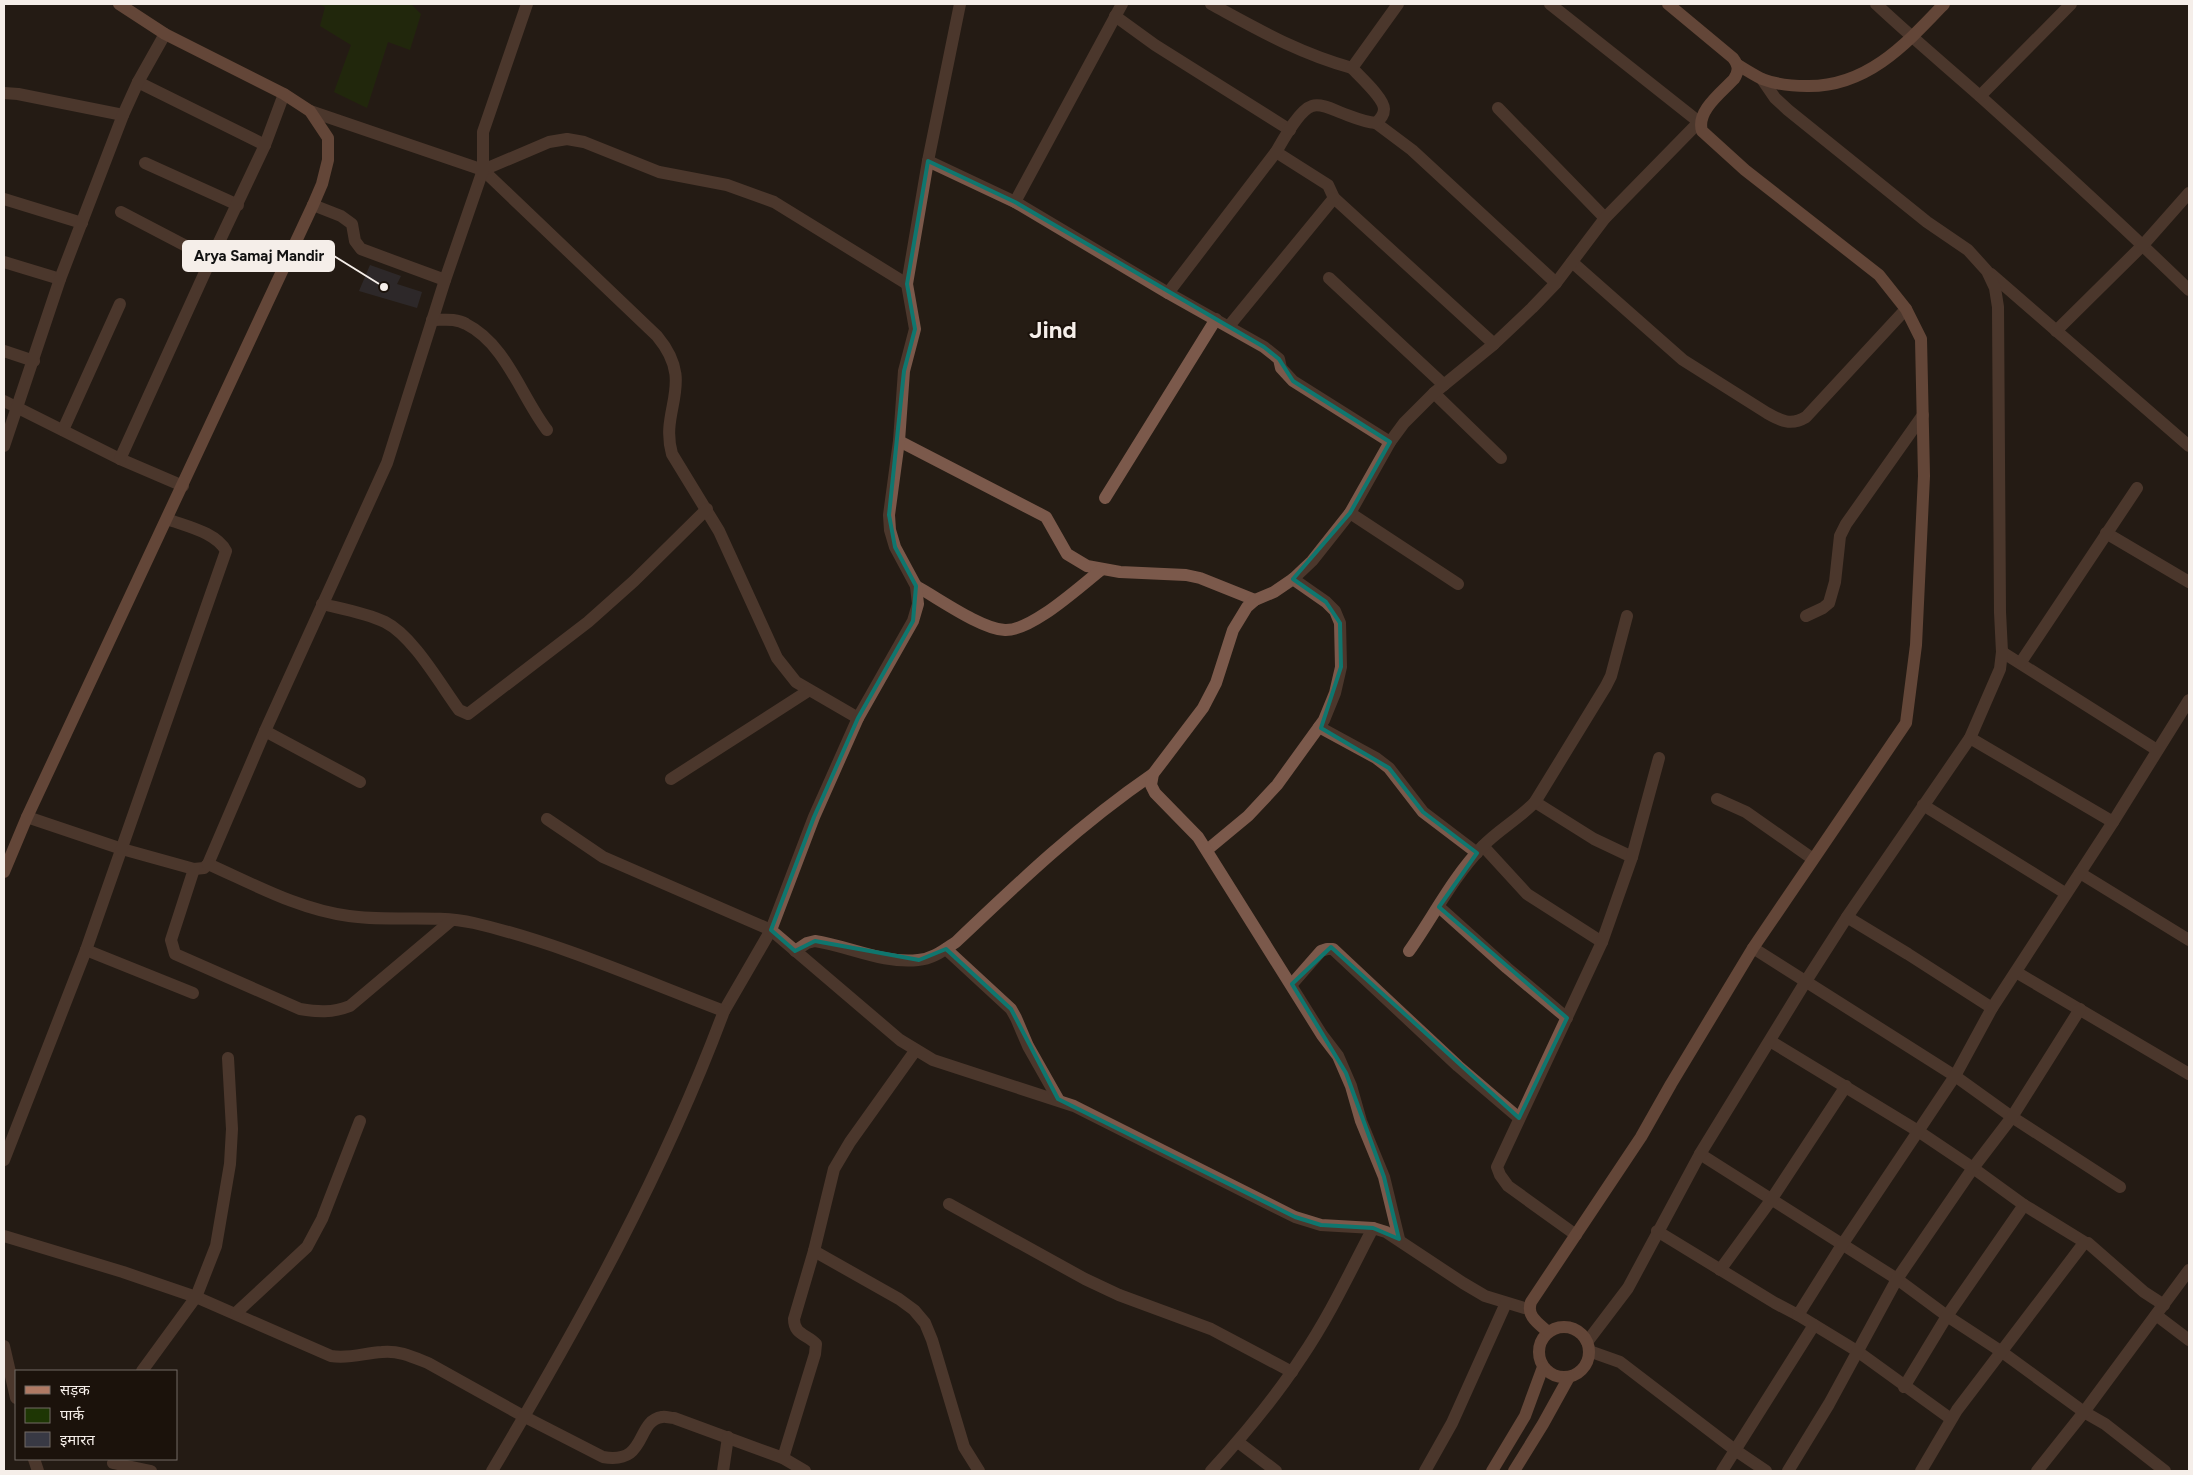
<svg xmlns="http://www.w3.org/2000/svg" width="2193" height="1475" font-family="Figtree,'Noto Sans Devanagari',sans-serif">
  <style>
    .green { fill: #1e3604 }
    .building { fill: #383944 }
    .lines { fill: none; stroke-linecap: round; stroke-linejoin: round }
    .street { stroke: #7b594b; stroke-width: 12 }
    .secondary { stroke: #b07a64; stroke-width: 12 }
    .marked { fill: none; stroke: #0f766e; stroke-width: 4; stroke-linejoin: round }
    .labels { text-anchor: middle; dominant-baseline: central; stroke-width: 4; stroke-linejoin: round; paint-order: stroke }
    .town-label { font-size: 24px; font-weight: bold; fill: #f5eee9; stroke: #1b120b }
    .leader { fill: none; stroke: #f5eee9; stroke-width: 2 }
    .callout-dot { fill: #f5eee9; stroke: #1b120b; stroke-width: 2 }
    .callout { fill: #f5eee9; stroke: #f5eee9; stroke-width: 2 }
    .callout-label { font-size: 15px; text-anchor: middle; font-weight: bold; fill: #111 }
  </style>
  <rect width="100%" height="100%" fill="#251c14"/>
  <polygon class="green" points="318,4 411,4 421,14 410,50 388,42 367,108 334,92 351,45 320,26 325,7"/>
  <polygon class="building" points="370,265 401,276 397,284 422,292 417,308 359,291"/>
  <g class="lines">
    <g class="street">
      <path d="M1211 4C1259 30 1298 53 1352 68"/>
      <path d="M1876 4C1910 36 1946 66 1981 97 2051 160 2121 224 2189 290"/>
      <polyline points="1115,16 1155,45 1290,130"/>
      <polyline points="138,82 265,145"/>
      <polyline points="4,93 18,94 123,115"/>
      <polyline points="1980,96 2071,4"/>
      <polyline points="1498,108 1605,218"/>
      <path d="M310 111 483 170 657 336C697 384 659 408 672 454L719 531 777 658 796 682 858 718"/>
      <polyline points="1376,123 1412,150 1556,283"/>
      <polyline points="1276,152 1328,185 1334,198 1494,344"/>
      <polyline points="928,161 1015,202 1168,293 1264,347 1279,359 1281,368 1293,381 1390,442"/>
      <polyline points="145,163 238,205"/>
      <polyline points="483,170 549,142 567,139 584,142 659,172 727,185 774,202 907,284"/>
      <polyline points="4,199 82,223"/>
      <polyline points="1015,202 1122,4"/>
      <polyline points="313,205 341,216 352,224 355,241 361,249 445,280"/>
      <polyline points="121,212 211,259"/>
      <polyline points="4,262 60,279"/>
      <path d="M1572 262 1683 360 1767 413C1781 421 1791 426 1806 417L1906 309"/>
      <polyline points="1991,274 2189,446"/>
      <polyline points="1329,278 1444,385"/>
      <path d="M1168 293 1276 152C1283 140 1299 110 1312 106 1321 103 1334 110 1342 113 1353 117 1364 122 1376 123 1380 119 1384 116 1384 109 1384 98 1359 76 1352 68L1398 4"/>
      <path d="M432 320C444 320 456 318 466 324 506 344 521 396 547 430"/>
      <polyline points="1229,326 1334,198"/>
      <polyline points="2056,331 2143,245 2189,193"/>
      <polyline points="4,351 34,361"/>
      <polyline points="1434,393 1501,458"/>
      <polyline points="4,401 120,459 183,486"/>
      <polyline points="63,430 120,304"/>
      <polyline points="899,441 1046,517 1067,554 1087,566 1120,572 1186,575 1200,578 1255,600"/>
      <polyline points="4,446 60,279 123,115 138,82 165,34"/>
      <polyline points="120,459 211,259 265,145 284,94"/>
      <polyline points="1105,498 1216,319"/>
      <polyline points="1350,513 1458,584"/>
      <polyline points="2106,533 2189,582"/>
      <path d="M916 586C938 598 981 629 1005 630 1032 631 1079 587 1101 570"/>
      <path d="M322 604C343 609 366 613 385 622 413 636 440 684 459 710L468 714 588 622 634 581 707 509"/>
      <polyline points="1806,616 1823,608 1829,603 1835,582 1840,536 1846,524 1923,415"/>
      <polyline points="2002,652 2157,750"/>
      <polyline points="2021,662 2137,488"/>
      <polyline points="1319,727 1376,758 1389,768 1423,812 1477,853"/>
      <polyline points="265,731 360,782"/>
      <polyline points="1970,738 2113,822"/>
      <polyline points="671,779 808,691"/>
      <polyline points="1717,799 1746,812 1813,859"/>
      <polyline points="1535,802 1594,839 1632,857"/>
      <polyline points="1923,805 2065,893"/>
      <polyline points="27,817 122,849 194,869 204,868 208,864 265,731 387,463 445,280 483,170 483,132 527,4"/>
      <polyline points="547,819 603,857 771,930 900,1040 933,1060 1074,1106 1295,1217 1321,1225 1373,1228 1386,1232 1463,1283 1485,1296 1528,1309"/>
      <polyline points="1483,846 1527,894 1602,942"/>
      <polyline points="1207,850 1248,816 1277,785 1324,720 1335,693 1341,667 1340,623 1335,611 1326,602 1293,579"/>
      <path d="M208 864C253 884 300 910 349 916 390 922 433 914 474 923 560 943 642 980 724 1011L771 930 814 817 858 718 913 621 918 604 916 586 895 547 890 530 889 515 899 441 904 371 915 329 907 284 928 161 960 4"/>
      <path d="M194 869 171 940 175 954 300 1009C318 1012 332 1013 350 1006L452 920"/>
      <polyline points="2080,873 2189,940"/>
      <polyline points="1439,907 1507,968 1567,1018"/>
      <polyline points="1847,917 1908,954 1992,1008"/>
      <polyline points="1753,948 1955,1076 2012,1117 2120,1187"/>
      <polyline points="946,949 1011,1009 1016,1018 1028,1046 1058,1099"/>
      <polyline points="86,950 193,993"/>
      <path d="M795 951 807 943 815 941C848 946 884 964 918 960 933 959 944 950 956 942 1020 881 1080 824 1153 774"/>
      <path d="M1409 951C1433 917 1453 877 1482 847 1498 830 1519 819 1535 802L1606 686 1611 676 1627 616"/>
      <polyline points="2016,972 2189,1074"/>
      <polyline points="1292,984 1321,951 1327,949 1333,949 1458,1066 1519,1118"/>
      <polyline points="1770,1041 1918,1131 1973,1168 2024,1205 2086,1243"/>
      <polyline points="1700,1154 1897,1279 1947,1316 2002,1352 2084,1412 2105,1424 2165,1471"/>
      <path d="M4 1160 86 950 226 551C216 532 185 526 167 519"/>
      <polyline points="949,1204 1085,1279 1119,1295 1211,1329 1292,1372"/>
      <polyline points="1657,1231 1775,1303 1798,1315 1842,1245 1955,1076 1992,1008 2113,822 2189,700"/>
      <polyline points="1576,1235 1508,1186 1500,1175 1497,1167 1602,942 1632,857 1659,758"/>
      <path d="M4 1236 123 1272 196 1297 331 1356C350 1359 364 1353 382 1352 398 1350 413 1357 428 1363L525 1417 603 1457C648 1465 635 1421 662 1417 665 1416 670 1418 674 1418L783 1458 805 1471"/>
      <polyline points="1399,1239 1384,1177 1361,1121 1351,1086 1338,1056 1322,1035 1198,837 1155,793 1151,785 1153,774 1203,708 1216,683 1233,630 1247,607 1255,600 1274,592 1293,579 1312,561 1350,513 1390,442 1404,423 1434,393 1494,344 1532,308 1556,283 1605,218 1699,122 1550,4"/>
      <polyline points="814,1251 899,1299 914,1310 925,1323 932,1340 964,1447 979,1471"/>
      <polyline points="1720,1270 1771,1200 1846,1086"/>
      <polyline points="236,1313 307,1247 322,1219 360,1121"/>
      <polyline points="1798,1315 1857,1351 1951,1419"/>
      <polyline points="2156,1315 2189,1340"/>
      <polyline points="1587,1342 1628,1288 1700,1154 1806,981 1847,917 1970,738 2000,669 2002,652 2000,612 1998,307 1995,288 1987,271 1968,250 1927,222 1788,110 1775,98 1762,79"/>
      <polyline points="4,1346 16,1398"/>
      <polyline points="1589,1351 1620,1362 1735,1450 1766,1471"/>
      <polyline points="142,1371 196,1297 216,1246 230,1164 232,1129 228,1058"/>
      <polyline points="1904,1387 1947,1316 2024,1205"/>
      <polyline points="1238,1442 1276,1471"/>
      <path d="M783 1458 815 1354 816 1344C807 1334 794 1335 794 1319L814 1251 834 1169 850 1142 915 1051"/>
      <polyline points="34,1459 38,1471"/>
      <polyline points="113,1463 151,1471"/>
      <path d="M492 1471C580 1323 664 1172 724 1011"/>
      <polyline points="723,1471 728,1437"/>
      <path d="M1211 1471C1243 1436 1275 1398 1301 1358 1329 1317 1350 1272 1373 1228"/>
      <polyline points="1425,1471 1452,1423 1506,1303"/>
      <polyline points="1722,1471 1814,1325"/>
      <polyline points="1788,1471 1829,1404 1897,1279 1973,1168 2012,1117 2080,1009"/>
      <polyline points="1921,1471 1957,1410 2084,1243 2088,1243 2144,1292 2164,1305"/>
      <polyline points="2037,1471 2084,1412 2189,1270"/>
    </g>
    <g class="secondary">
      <path d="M1738 65C1746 70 1754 75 1762 79 1775 84 1793 86 1807 86 1867 87 1906 44 1944 4"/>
      <polyline points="4,872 27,817 313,205 322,184 328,160 328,138 310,111 284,94 165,34 119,4"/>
      <circle cx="1564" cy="1352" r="25"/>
      <path d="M1548 1332C1538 1323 1526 1316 1531 1302L1641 1137 1671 1084 1753 948 1906 723 1916 645 1924 476 1921 339 1906 309 1879 275 1745 170 1702 131C1696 111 1721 93 1734 79 1739 71 1739 66 1733 58L1668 4"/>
      <polyline points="1492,1471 1525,1416 1543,1367"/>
      <polyline points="1514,1471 1543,1424 1569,1377"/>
    </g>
  </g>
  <path d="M0 0H2193V1475H0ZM928 161 1015 202 1264 347 1279 359 1293 381 1390 442 1350 513 1293 579 1326 602 1340 623 1341 667 1321 728 1389 768 1423 812 1477 853 1439 907 1567 1018 1519 1118 1331 947 1292 984 1346 1073 1384 1177 1399 1239 1373 1228 1321 1225 1295 1217 1058 1099 1011 1009 946 949 919 960 815 941 795 951 771 930 814 817 858 718 913 621 916 586 895 547 889 515 904 371 915 329 907 284Z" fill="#251c14" fill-opacity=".55" fill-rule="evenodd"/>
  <path class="marked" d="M928 161 1015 202 1264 347 1279 359 1293 381 1390 442 1350 513 1293 579 1326 602 1340 623 1341 667 1321 728 1389 768 1423 812 1477 853 1439 907 1567 1018 1519 1118 1331 947 1292 984 1346 1073 1384 1177 1399 1239 1373 1228 1321 1225 1295 1217 1058 1099 1011 1009 946 949 919 960 815 941 795 951 771 930 814 817 858 718 913 621 916 586 895 547 889 515 904 371 915 329 907 284Z"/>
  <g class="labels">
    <g class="town-label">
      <text x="1053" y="329">Jind</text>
    </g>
  </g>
  <path class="leader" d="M384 287L334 256"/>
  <circle class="callout-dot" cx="384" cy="287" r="5"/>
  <rect class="callout" x="183" y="241" width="151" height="30" rx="5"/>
  <g class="callout-label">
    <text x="259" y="261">Arya Samaj Mandir</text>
  </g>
  <rect width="2193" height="1475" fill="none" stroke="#f5eee9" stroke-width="10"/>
  <rect x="15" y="1370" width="162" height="90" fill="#1b120b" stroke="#726a64"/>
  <rect x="25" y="1386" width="25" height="8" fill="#b07a64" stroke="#726a64"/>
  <text x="60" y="1395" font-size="15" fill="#f5eee9">सड़क</text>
  <rect x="25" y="1408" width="25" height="15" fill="#1e3604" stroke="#726a64"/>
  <text x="60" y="1420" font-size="15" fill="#f5eee9">पार्क</text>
  <rect x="25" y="1432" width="25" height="15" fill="#383944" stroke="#726a64"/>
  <text x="60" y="1445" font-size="15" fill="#f5eee9">इमारत</text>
</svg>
